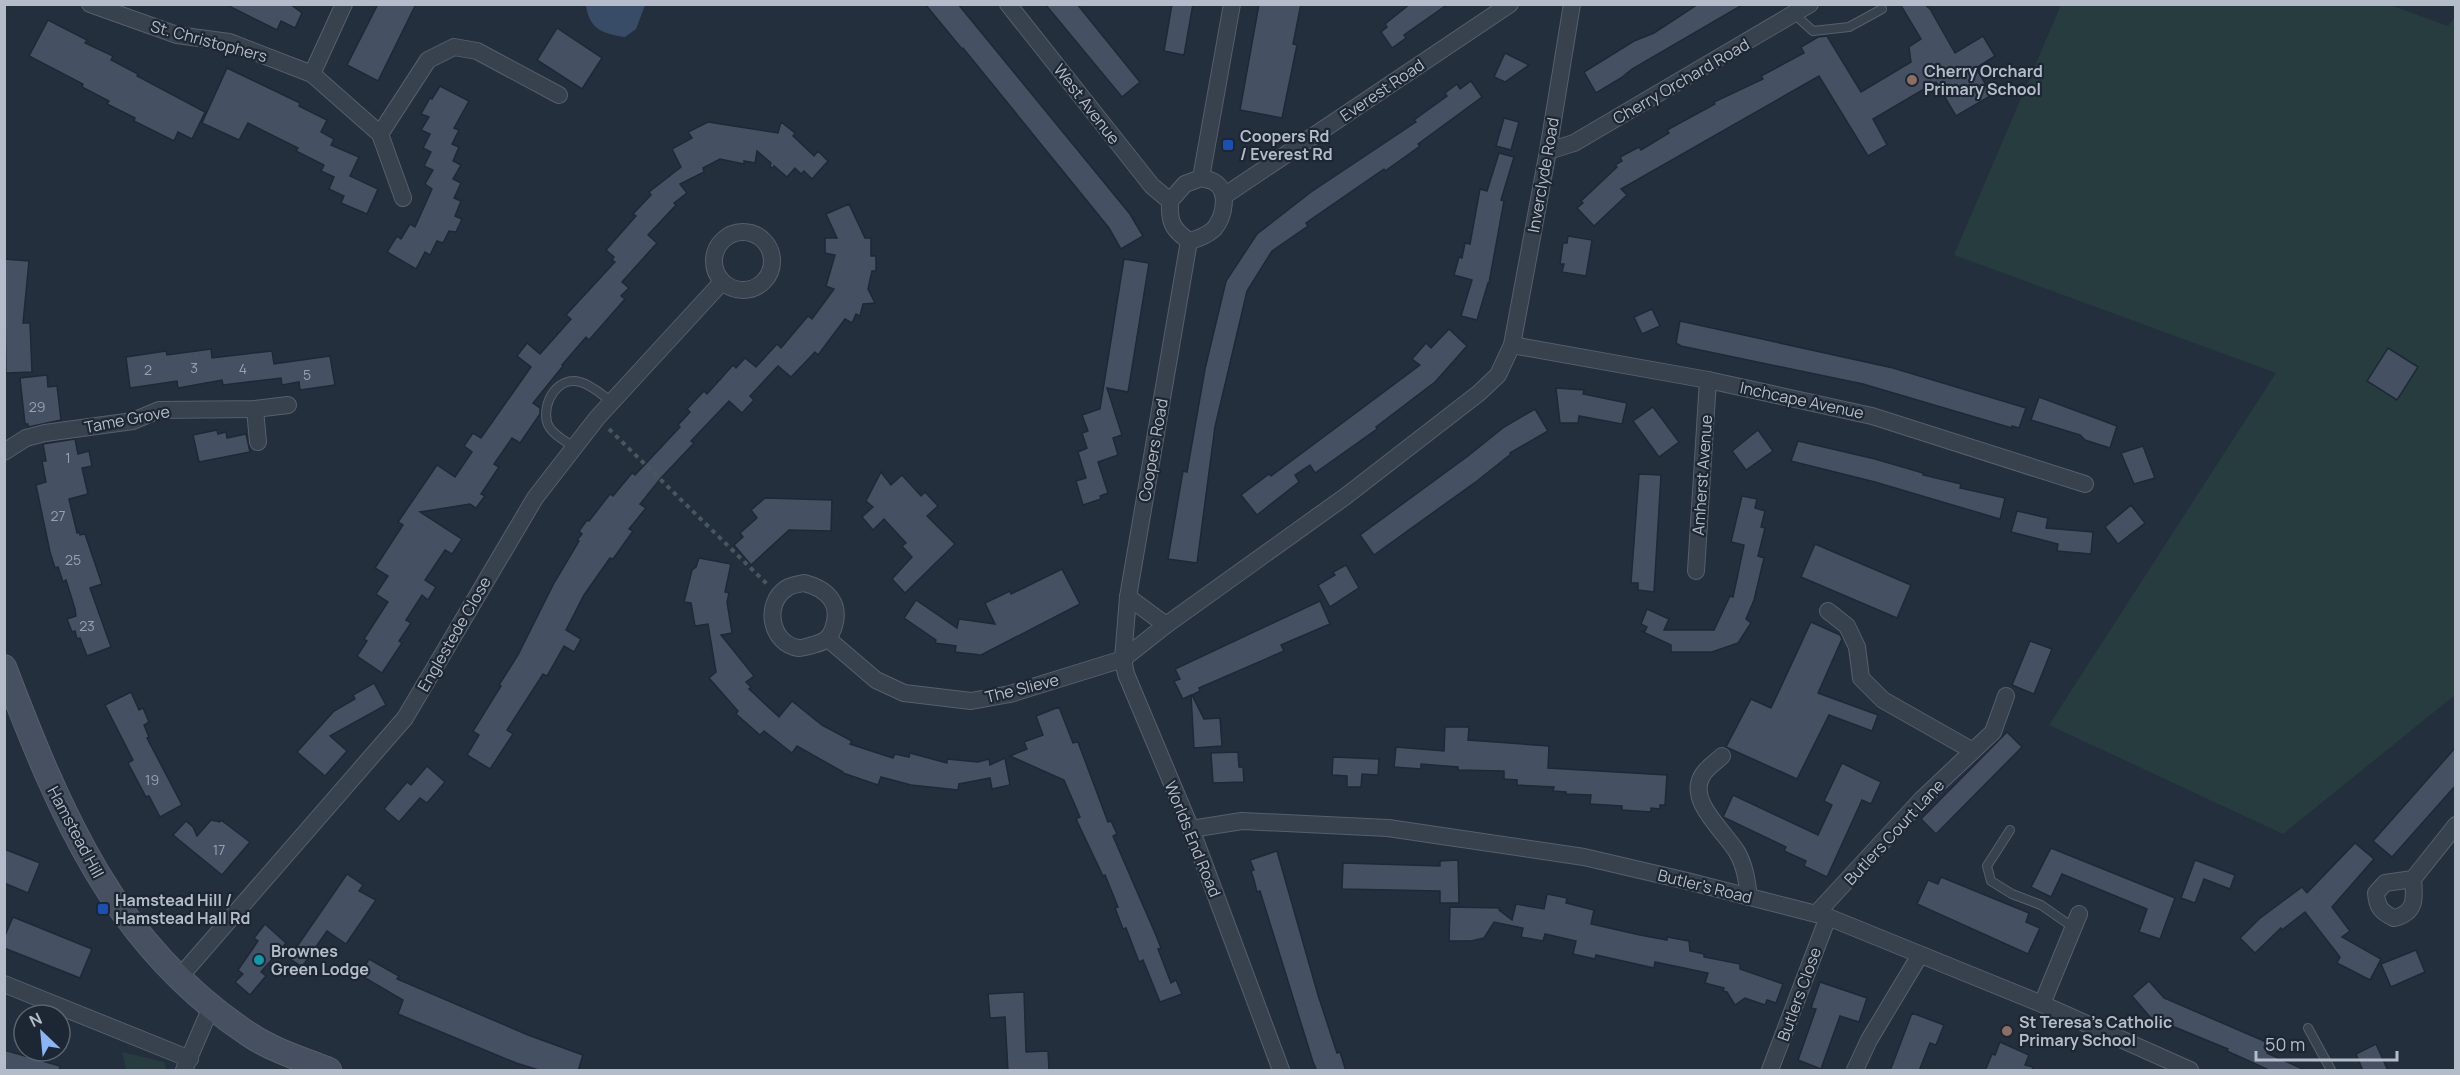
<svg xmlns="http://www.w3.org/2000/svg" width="2460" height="1075" font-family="Manrope,sans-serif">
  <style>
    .green { fill: #263c3f }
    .water { fill: #394c67 }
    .building { fill: #455162; stroke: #1f2835; stroke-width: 1.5 }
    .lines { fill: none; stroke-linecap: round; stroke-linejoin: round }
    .lane-casing { stroke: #565f6c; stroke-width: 10 }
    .street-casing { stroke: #565f6c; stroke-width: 18 }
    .secondary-casing { stroke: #565f6c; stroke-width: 26 }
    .path { stroke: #44595c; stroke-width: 4; stroke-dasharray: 4.5 4.5; stroke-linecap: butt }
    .lane { stroke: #38414e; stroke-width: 8 }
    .street { stroke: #38414e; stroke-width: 16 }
    .secondary { stroke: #465061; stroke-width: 24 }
    .education-dot { fill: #8d6e63; stroke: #1d2633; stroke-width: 2 }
    .transit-dot { fill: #1a4fb4; stroke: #1d2633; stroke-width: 2 }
    .culture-dot { fill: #0f9aa8; stroke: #1d2633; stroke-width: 2 }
    .labels { text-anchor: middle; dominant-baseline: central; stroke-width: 4.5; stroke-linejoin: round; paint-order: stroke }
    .number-label { font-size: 14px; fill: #98a1af }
    .street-label { font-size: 16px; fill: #b4bcc9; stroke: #1d2633 }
    .poi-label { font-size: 16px; font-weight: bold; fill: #b4bcc9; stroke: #1d2633; text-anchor: start }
  </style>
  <rect width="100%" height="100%" fill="#242f3e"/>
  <g class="green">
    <polygon points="2387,4 2448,26 2455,17 2455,695 2283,834 2049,725 2276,373 1954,255 2061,5"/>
    <polygon points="122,1052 164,1062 166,1070 126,1070"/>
  </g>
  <path class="water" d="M586 5V4L645 5 636 29 625 37C603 34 589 29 586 5Z"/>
  <g class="building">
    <polygon points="225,4 290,4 302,13 295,28 281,21 277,30"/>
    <polygon points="378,4 416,4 378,81 347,65"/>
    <polygon points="925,4 958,4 1130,214 1143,236 1121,249 1109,228 963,48 962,49"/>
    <polygon points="1045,4 1077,4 1140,82 1122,97"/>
    <polygon points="1172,4 1193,4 1184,55 1164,51"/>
    <polygon points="1259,4 1301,4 1293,44 1297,45 1282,118 1240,110"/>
    <polygon points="1410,4 1448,4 1404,35 1406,38 1392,48 1381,32 1387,27 1385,24"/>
    <polygon points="1698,4 1744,4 1632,69 1621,78 1596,93 1584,72 1634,41 1654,33"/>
    <polygon points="1900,4 1924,4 1930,9 1955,53 1983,36 1995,56 1976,68 1992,95 1956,116 1936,82 1873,119 1887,145 1868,156 1819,76 1621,189 1627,195 1594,226 1577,208 1583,203 1581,201 1617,167 1615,165 1622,161 1620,157 1639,147 1641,150 1669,133 1667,130 1715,104 1714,102 1763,79 1761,76 1804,53 1801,47 1818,37 1827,36 1861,92 1911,62 1909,47 1921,39"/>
    <polygon points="48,20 87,40 85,43 113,56 111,60 138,74 137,76 205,112 192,139 178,132 174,141 134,121 135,118 107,104 109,101 82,87 83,84 29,56"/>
    <polygon points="557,28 602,58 582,89 537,60"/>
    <polygon points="1505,53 1529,65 1505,82 1494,77"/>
    <polygon points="227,68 300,103 299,106 327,120 321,132 334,139 331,145 359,157 350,176 378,189 367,214 341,203 344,196 329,189 334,177 321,171 324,165 296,151 298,148 248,123 239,140 202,123"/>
    <polygon points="1471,81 1482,97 1418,144 1420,146 1402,159 1385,171 1384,169 1306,223 1308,226 1272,251 1247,291 1215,427 1197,563 1168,559 1183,471 1187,472 1205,369 1226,281 1257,234 1311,192 1416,122 1414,120 1447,96 1445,93 1457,84 1460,89"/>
    <polygon points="440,86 469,101 454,128 459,130 452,144 459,147 453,161 461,165 453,179 461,183 454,198 461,201 455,216 462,219 456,232 449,231 443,243 437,241 430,255 425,252 416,269 387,252 397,236 401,239 410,224 415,227 432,189 425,184 433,170 424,166 431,152 423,148 430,134 421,130 429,117 421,114 430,98 432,99"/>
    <polygon points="1504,118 1519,122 1511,150 1496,146"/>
    <polygon points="708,122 778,133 781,122 795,133 793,136 814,156 818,151 828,161 812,179 804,171 801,174 795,168 787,177 774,166 773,168 770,167 771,163 757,151 755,163 744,161 744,164 720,159 703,168 704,172 680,184 687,193 674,203 676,205 648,235 657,243 622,282 629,288 621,296 625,299 589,340 586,337 562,365 563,366 533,403 540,408 540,414 520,443 512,438 494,464 499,467 481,494 485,496 476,508 470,504 420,512 462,539 452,554 445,550 425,580 436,587 428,600 422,595 406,620 411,623 399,641 402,643 382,673 357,656 367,641 364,639 388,602 376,594 388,576 375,568 403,525 398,522 437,465 455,477 472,452 464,446 473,433 481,438 531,367 517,356 527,343 540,354 571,319 566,315 615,262 612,260 614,257 606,250 636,216 633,214 651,195 649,192 681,167 672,149 692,138 688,132"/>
    <polygon points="1499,153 1514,157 1501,200 1504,201 1489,283 1488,283 1477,320 1461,316 1472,280 1454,275 1459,257 1462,258 1465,243 1470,244 1480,189 1487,191"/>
    <polygon points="849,204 865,238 871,238 871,256 876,256 876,271 872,271 868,289 875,303 863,304 860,316 856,314 852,323 845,319 818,355 815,352 791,377 778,366 750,396 754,400 742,413 729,401 691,441 694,443 661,478 640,504 646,508 629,529 633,531 613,559 610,558 584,595 566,630 581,639 574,652 564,646 547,676 543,674 507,730 513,734 490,769 467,755 479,735 473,731 501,686 499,685 518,655 554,583 579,541 577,540 582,534 579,531 587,520 589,521 610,494 613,496 632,473 635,475 680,427 678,425 690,412 687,409 704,391 707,394 733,365 736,368 745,358 756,367 777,344 781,348 808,316 812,319 834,289 826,286 835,255 825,253 825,238 837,238 826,214"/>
    <polygon points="1568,236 1592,240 1586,276 1562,272 1564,264 1560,264 1563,243 1567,243"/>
    <polygon points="4,259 29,261 23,323 30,323 32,372 6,373"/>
    <polygon points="1124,259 1149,263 1128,392 1107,388 1122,435 1113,438 1118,455 1098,462 1108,493 1100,496 1101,499 1083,505 1076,481 1086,478 1078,452 1087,448 1082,433 1088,431 1082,415 1100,409"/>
    <polygon points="1652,309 1660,326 1642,334 1634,317"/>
    <polygon points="1680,321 1893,368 2026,408 2019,428 2012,426 2012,428 1863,384 1681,346 1676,343"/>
    <polygon points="1449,329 1467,346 1435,382 1376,427 1377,429 1315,473 1310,465 1295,475 1299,482 1257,515 1241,495 1269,474 1271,476 1420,365 1412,359 1426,343 1431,348"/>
    <polygon points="2388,348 2418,367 2397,400 2367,381"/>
    <polygon points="211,349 212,358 272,351 274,364 330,356 335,385 300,390 299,382 282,385 281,378 223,385 222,380 178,388 177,381 130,388 126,357 166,351 167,355"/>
    <polygon points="47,375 48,387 57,386 61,420 28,427 28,424 25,424 20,378"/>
    <polygon points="1556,388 1584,390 1583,394 1627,403 1622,424 1579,416 1578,423 1560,423"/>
    <polygon points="2039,397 2117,426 2110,448 2085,440 2080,435 2031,420"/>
    <polygon points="1653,407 1679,442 1659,457 1633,421"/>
    <polygon points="1535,409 1548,431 1510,453 1511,454 1477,481 1374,555 1360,535 1468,456 1504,427"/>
    <polygon points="217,430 218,434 226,432 227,438 246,434 250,452 199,462 193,435"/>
    <polygon points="1758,430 1773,451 1746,470 1732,451"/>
    <polygon points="75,439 78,454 89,451 92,466 82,468 88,494 69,499 77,533 79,532 80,535 85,534 102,584 90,588 111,647 87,656 80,638 77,639 75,631 72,632 67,619 76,616 75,609 66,580 63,582 58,567 55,568 50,552 36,485 46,482 42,461 46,461 43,444"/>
    <polygon points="1798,441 1875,459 1923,473 1923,475 1961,484 1960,488 2005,498 2000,519 1875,482 1791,461"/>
    <polygon points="2143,446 2155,478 2134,484 2121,453"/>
    <polygon points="881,472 891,485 902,475 921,496 925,492 938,506 927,516 955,544 905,593 892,579 912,557 902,546 906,543 884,519 873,530 862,517 873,507 866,501"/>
    <polygon points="1639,474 1661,475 1654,592 1638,590 1638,583 1631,583"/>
    <polygon points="1742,496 1757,499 1755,508 1765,511 1761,527 1765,528 1758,556 1764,558 1754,600 1746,619 1751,623 1738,643 1712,652 1671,652 1671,645 1641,631 1645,631 1647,627 1641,624 1647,609 1669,619 1664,630 1714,630 1730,596 1733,597 1739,569 1744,545 1731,542"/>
    <polygon points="765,498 832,500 831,531 789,530 751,565 734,545 743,537 740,533 757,518 751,510"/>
    <polygon points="2131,505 2145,523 2118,544 2105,527"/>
    <polygon points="2017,511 2048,518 2046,528 2093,532 2091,554 2057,551 2058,544 2011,532"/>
    <polygon points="1815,544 1911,585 1897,618 1801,577"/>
    <polygon points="699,558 731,564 725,592 729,593 727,602 732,633 721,635 754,676 746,682 751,687 749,689 779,717 792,701 822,725 852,741 850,744 893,758 895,754 909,757 910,753 947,763 947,759 978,762 989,759 990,765 1005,758 1010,785 992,789 990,778 959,784 958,790 911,785 881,777 878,785 843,773 843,772 797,746 792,753 764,731 760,735 736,714 738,711 709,678 716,672 708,624 695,626 691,603 684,602 692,570 696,567"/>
    <polygon points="1346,565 1359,588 1330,607 1318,585 1335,575 1333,572"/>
    <polygon points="1062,569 1080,604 981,655 955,652 956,646 935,643 936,640 904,618 916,600 957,628 959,619 995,624 985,603 1010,591 1011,594"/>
    <polygon points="1320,601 1330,624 1281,645 1284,651 1199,688 1200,691 1192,695 1204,719 1220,718 1222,746 1194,748 1191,695 1183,699 1174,681 1180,679 1175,669"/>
    <polygon points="1811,622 1840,635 1842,639 1818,693 1878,715 1872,731 1829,715 1797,779 1726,747 1751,699 1771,708"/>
    <polygon points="2030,641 2052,649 2034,694 2012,685"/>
    <polygon points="374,683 386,705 330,736 347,751 325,776 297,752 334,711 355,699 353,695"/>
    <polygon points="131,692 139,710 143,708 149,722 144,725 149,737 147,738 182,805 160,817 149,796 146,797 128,763 133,760 105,705"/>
    <polygon points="1059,707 1073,743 1078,742 1108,822 1111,821 1117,834 1113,836 1155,933 1161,948 1158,949 1171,983 1176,980 1182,994 1160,1002 1143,960 1139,962 1126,928 1123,929 1115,908 1118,907 1105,875 1103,876 1076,819 1080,817 1064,780 1010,756 1027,749 1024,742 1043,735 1036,716"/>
    <polygon points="1445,727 1469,727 1468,740 1549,746 1548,768 1667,775 1665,805 1660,805 1660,809 1651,808 1651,812 1622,810 1622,806 1590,804 1591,795 1566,794 1566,792 1553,791 1554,787 1517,785 1517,780 1504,779 1504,771 1458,770 1458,767 1421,764 1421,769 1394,767 1396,747 1444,751"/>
    <polygon points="2007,732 2022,747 1936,834 1921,819"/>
    <polygon points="2456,747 2456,785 2392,857 2373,841"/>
    <polygon points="1238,752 1239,767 1243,767 1244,782 1213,783 1211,753"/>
    <polygon points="1333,757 1379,759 1378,775 1362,774 1361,787 1347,787 1347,776 1332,775"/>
    <polygon points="1842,763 1881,782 1871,804 1862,800 1827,877 1804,866 1806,861 1784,851 1786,847 1723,817 1733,795 1818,835 1832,805 1824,801"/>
    <polygon points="427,766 445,782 427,803 420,798 399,822 384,809 407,782 411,785"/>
    <polygon points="211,820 220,822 221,820 250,842 222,875 173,835 186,821 193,827 197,836"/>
    <polygon points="2355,843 2374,859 2332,907 2350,931 2342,937 2381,959 2370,980 2337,963 2340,957 2305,912 2282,930 2281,928 2255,953 2240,938 2259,919 2302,887 2307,893"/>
    <polygon points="2051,848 2175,898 2160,939 2139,932 2147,909 2062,874 2051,897 2031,887"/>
    <polygon points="4,849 40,863 28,893 4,883"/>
    <polygon points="1277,851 1318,995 1337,1053 1340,1052 1346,1071 1317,1071 1313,1062 1260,891 1257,892 1254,880 1251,871 1254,870 1250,860"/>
    <polygon points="1458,860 1459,903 1440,903 1440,891 1342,889 1343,863 1440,866 1440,861"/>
    <polygon points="2195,860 2235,875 2230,889 2204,879 2195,903 2181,898"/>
    <polygon points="347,874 363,885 359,891 376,900 346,944 327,931 302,967 289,958"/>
    <polygon points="1941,877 2029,913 2026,922 2040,928 2028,954 1917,904 1928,880 1938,884"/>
    <polygon points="1547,894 1567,898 1566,903 1594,910 1591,924 1640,935 1667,940 1667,937 1689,941 1690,951 1704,954 1704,957 1740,964 1740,969 1783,984 1776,1003 1767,1000 1765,1005 1745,998 1735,1005 1727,992 1723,991 1724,988 1705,983 1708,973 1655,962 1654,968 1596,955 1595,959 1573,954 1576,941 1545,934 1543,941 1521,937 1523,928 1494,922 1484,938 1471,941 1449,941 1450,907 1500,908 1499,910 1512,920 1516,904 1544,909"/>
    <polygon points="13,917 92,949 80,978 4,948 4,938"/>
    <polygon points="265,924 286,943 261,972 266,976 250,995 235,982 243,974 238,970 258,941 254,938"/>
    <polygon points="2416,950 2425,972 2391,987 2381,964"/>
    <polygon points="369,959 399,976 397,979 528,1035 583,1055 578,1071 542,1071 516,1063 398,1014 403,1000 355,972 359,964 365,966"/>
    <polygon points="2149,981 2164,998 2271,1044 2267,1053 2307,1071 2271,1071 2227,1051 2228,1049 2150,1017 2132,996"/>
    <polygon points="1820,982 1867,998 1859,1022 1840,1016 1821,1069 1798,1060 1816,1009 1811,1008"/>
    <polygon points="1024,992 1026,1052 1048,1051 1049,1071 1008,1071 1005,1017 990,1018 988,994"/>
    <polygon points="1912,1013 1944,1025 1936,1045 1930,1043 1919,1071 1890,1071"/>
    <polygon points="2000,1042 2029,1055 2025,1065 2033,1067 2032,1071 1985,1071 1992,1054 1995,1055"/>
    <polygon points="2376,1044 2388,1071 2363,1071 2356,1054"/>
    <polygon points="4,1050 60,1066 59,1071 4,1071"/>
  </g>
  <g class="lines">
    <defs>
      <g id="lane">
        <polyline points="1794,14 1813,31 1849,27 1882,9"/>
        <path d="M574 447C565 441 550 433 547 422 542 402 558 376 580 382 592 385 602 395 612 402"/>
        <polyline points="2010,830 1987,866 1991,881 2012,894 2041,905 2074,928"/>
        <polyline points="2308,1028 2331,1070"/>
      </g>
      <g id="street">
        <polyline points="90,4 177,35 229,42 312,74 380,134 403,198"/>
        <polyline points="1008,4 1152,186 1170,201"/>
        <polyline points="312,74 344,4"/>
        <polyline points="380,134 428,60 454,47 477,51 559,95"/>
        <polyline points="1548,151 1574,143 1810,4"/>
        <path d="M1201 178C1205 179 1211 180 1214 182 1230 191 1224 217 1214 229 1206 236 1198 239 1189 241 1172 229 1169 222 1170 201L1185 184Z"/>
        <polyline points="1201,178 1232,4"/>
        <polyline points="1224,196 1510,4"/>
        <circle cx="743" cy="261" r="29"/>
        <polyline points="1189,241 1128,597 1123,659 1126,674 1191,829 1281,1070"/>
        <polyline points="1512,345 1708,380 1872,416 2085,484"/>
        <polyline points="255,409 258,442"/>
        <polyline points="4,452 26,438 45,433 133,421 159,410 255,409 288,405"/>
        <polyline points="1696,571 1708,380"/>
        <path d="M804 583C828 589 842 604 833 629 829 640 823 642 813 645 809 646 803 648 799 648 770 644 763 603 787 588 791 585 799 584 804 583Z"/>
        <polyline points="1128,597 1166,625"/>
        <polyline points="1828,611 1847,626 1857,647 1861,678 1883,700 1973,751"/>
        <polyline points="828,639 876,680 904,693 971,701 1010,694 1123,659 1166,625 1346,496 1479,393 1498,375 1512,345 1548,151 1572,4"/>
        <path d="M1722 756C1716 762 1706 768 1702 776 1687 801 1725 832 1737 852 1745 866 1747 881 1749 897"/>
        <polyline points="1191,829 1242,821 1388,828 1584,857 1687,881 1828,917 2042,1004 2190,1070"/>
        <path d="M2413 879 2385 883 2376 893C2377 907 2381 912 2394 918 2416 913 2415 898 2413 879L2456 825"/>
        <polyline points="1816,914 1921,800 1993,732 2006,696"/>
        <polyline points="178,979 405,718 535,498 597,418 722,282"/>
        <polyline points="4,984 190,1059"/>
        <polyline points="2042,1004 2079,914"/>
        <polyline points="184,1070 211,1007"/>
        <polyline points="1770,1070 1828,917"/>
        <polyline points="1855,1070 1869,1040 1920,955"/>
      </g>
      <path id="secondary" d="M4 667C60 813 114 946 250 1035 272 1050 304 1060 329 1070"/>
    </defs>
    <use href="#lane" class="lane-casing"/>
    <use href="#street" class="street-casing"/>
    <use href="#secondary" class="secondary-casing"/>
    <polyline class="path" points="609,429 768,585"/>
    <use href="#lane" class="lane"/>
    <use href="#street" class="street"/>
    <use href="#secondary" class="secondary"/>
  </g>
  <g class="education-dot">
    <circle cx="1912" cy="80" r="6"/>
    <circle cx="2007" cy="1031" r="6"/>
  </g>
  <g class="transit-dot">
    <rect x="1222" y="139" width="12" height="12" rx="3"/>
    <rect x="97" y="903" width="12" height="12" rx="3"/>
  </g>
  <circle class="culture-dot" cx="259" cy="960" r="6"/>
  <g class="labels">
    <g class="number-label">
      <text x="194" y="367">3</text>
      <text x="243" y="368">4</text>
      <text x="148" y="369">2</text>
      <text x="307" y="374">5</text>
      <text x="37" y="406">29</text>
      <text x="68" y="457">1</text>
      <text x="58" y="515">27</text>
      <text x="73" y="559">25</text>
      <text x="87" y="625">23</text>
      <text x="152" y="779">19</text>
      <text x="219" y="849">17</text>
    </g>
    <g class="street-label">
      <text transform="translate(209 41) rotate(15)">St. Christophers</text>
      <text transform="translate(1681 81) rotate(-30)">Cherry Orchard Road</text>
      <text transform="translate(1382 90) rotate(-34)">Everest Road</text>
      <text transform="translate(1087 104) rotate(52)">West Avenue</text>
      <text transform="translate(1543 175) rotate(-80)">Inverclyde Road</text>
      <text transform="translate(1802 400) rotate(12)">Inchcape Avenue</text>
      <text transform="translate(127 419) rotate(-11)">Tame Grove</text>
      <text transform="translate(1153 450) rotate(-80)">Coopers Road</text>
      <text transform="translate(1702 475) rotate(-86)">Amherst Avenue</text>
      <text transform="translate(454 634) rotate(-60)">Englestede Close</text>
      <text transform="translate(1022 688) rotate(-14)">The Slieve</text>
      <text transform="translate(76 832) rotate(62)">Hamstead Hill</text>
      <text transform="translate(1894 832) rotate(-47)">Butlers Court Lane</text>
      <text transform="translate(1193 839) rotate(68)">Worlds End Road</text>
      <text transform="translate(1705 886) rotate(14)">Butler's Road</text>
      <text transform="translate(1799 994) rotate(-70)">Butlers Close</text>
    </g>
    <g class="poi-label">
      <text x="1924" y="71">Cherry Orchard<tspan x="1924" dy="18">Primary School</tspan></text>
      <text x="1240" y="136">Coopers Rd<tspan x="1240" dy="18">/ Everest Rd</tspan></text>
      <text x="115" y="900">Hamstead Hill /<tspan x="115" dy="18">Hamstead Hall Rd</tspan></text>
      <text x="271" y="951">Brownes<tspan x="271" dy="18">Green Lodge</tspan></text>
      <text x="2019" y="1022">St Teresa's Catholic<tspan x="2019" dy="18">Primary School</tspan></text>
    </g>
  </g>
  <rect width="2460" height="1075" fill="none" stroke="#b4bcc9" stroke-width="12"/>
  <g transform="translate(42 1033) rotate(334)"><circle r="28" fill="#1d2633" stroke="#59626f" stroke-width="1.5"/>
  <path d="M0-4.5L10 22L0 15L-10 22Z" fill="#8ab4f8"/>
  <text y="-9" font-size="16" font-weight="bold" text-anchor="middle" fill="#b4bcc9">N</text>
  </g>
  <path d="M2256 1051v9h141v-9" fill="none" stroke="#b4bcc9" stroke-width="3"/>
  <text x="2265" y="1051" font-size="18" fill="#b4bcc9" stroke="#1d2633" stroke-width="4.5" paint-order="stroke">50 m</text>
</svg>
